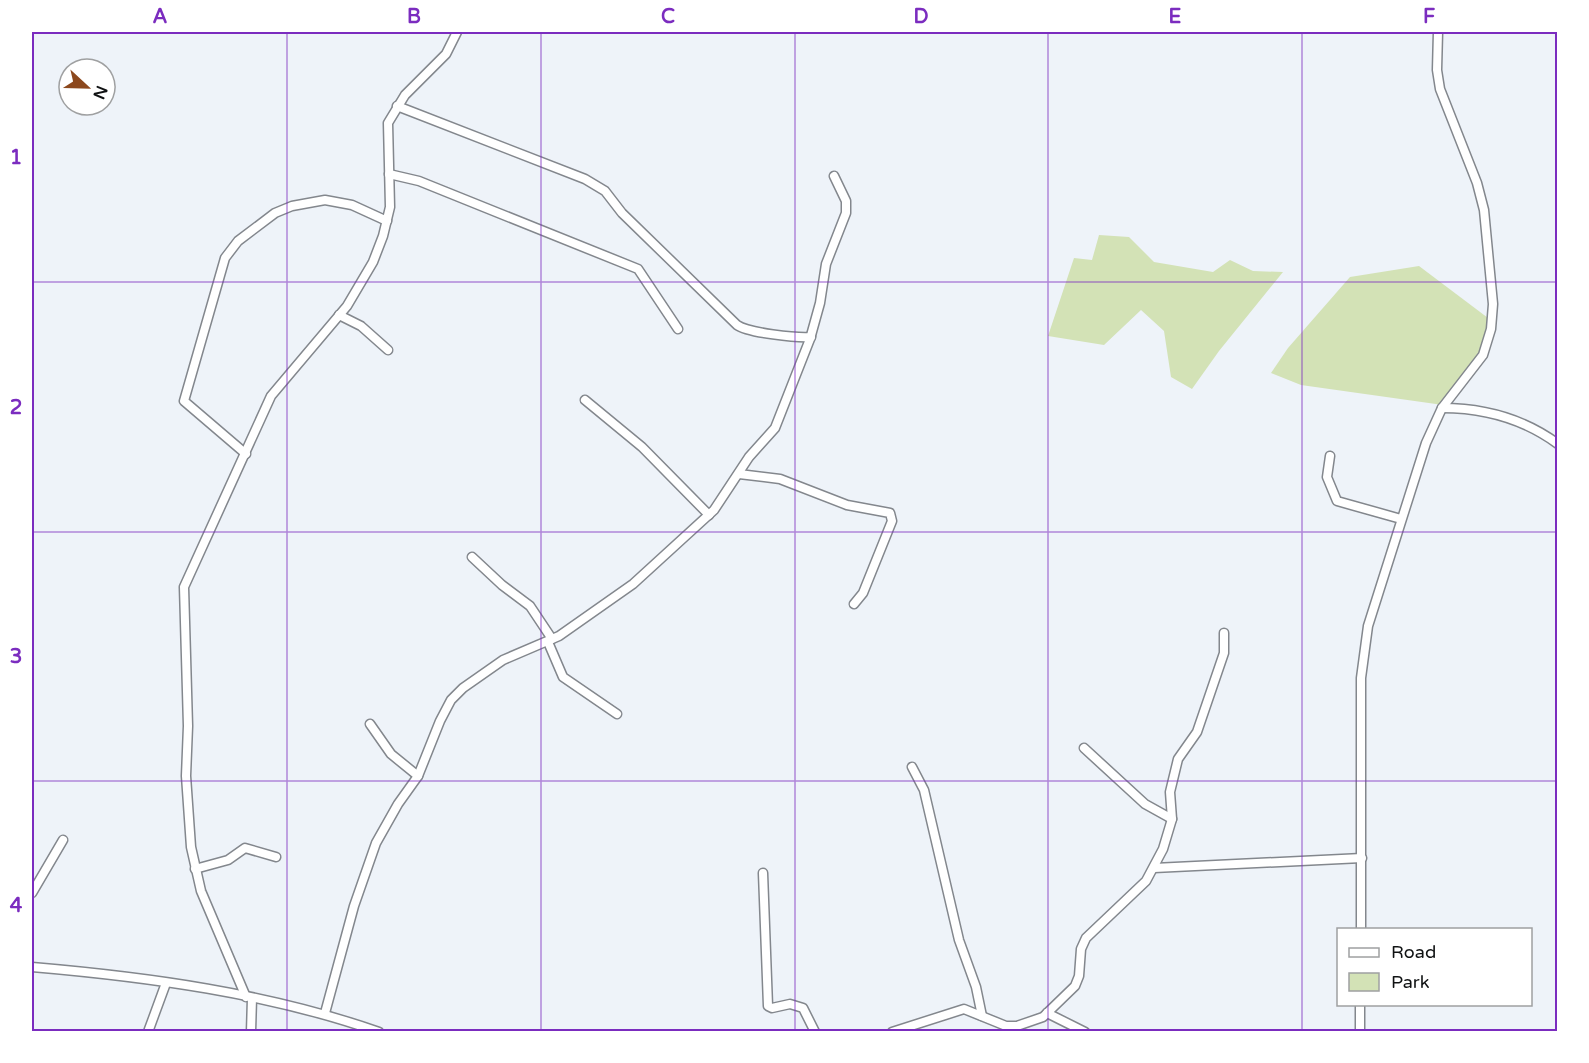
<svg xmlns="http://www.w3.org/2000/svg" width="1589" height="1063" font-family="'Varela Round',sans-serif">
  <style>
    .green { fill: #d3e2b6 }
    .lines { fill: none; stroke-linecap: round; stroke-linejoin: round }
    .minor-casing { stroke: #83878d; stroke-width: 11 }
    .minor { stroke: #fff; stroke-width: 8 }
    .grid { fill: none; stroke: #7b2cbf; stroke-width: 1.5; stroke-opacity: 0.55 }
    .neatline { fill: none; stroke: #7b2cbf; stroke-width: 2 }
    .grid-label { font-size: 20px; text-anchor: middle; font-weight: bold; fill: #7b2cbf }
  </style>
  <rect width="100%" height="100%" fill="#eef3f9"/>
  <g class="green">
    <polygon points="1099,235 1129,237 1154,262 1213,272 1230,260 1253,271 1283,272 1219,351 1192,389 1171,377 1164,331 1141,310 1104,345 1048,336 1074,258 1092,260"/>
    <polygon points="1419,266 1492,321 1479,353 1443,405 1301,385 1271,373 1288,348 1350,277"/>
  </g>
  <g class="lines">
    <defs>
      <g id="minor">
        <path d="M397 106 585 179 605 191 622 213 737 325C748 333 797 338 811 337"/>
        <polyline points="389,174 419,181 638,269 678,329"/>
        <polyline points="339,315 361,326 388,350"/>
        <polyline points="585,400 642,447 709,515"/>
        <path d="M1442 408C1484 408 1524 419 1558 444"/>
        <polyline points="246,454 184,401 225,258 238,241 275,213 292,206 325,200 352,205 387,221"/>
        <polyline points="1330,456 1327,477 1337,501 1401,519"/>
        <polyline points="739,474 780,479 847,505 890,513 892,521 863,593 854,604"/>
        <polyline points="472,557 502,585 530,606 552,639"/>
        <polyline points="548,642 563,677 617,714"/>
        <polyline points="370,724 391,754 418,776"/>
        <polyline points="1084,748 1145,804 1172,819"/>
        <polyline points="912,767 924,790 959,940 976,987 982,1016"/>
        <polyline points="1154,868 1362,858"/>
        <polyline points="195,869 228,860 245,848 276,857"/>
        <polyline points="763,873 768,1006 772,1008 790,1004 803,1008 815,1032"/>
        <polyline points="32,893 63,840"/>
        <polyline points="1361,930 1361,678 1368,626 1426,443 1442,408 1483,355 1491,329 1493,304 1484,210 1477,183 1440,89 1437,70 1438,32"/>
        <path d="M32 967C148 977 268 993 379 1032"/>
        <polyline points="246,997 201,891 191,847 186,776 188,726 184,587 271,396 347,306 373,262 383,236 390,207 388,123 405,95 446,54 457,32"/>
        <polyline points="325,1013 354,906 376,843 398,804 418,776 440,721 451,700 463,688 503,660 559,636 633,584 714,510 749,457 775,428 810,339 820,303 826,264 846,213 846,201 834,176"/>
        <polyline points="1047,1013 1085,1032"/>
        <polyline points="148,1032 166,983"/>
        <polyline points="251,1032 252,998"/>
        <polyline points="892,1032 964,1009 1006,1026 1017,1026 1043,1017 1075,986 1079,976 1081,949 1086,938 1146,881 1163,849 1172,819 1170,792 1178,759 1197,732 1224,653 1224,633"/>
        <polyline points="1360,1032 1360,1004"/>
      </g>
    </defs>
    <use href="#minor" class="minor-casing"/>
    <use href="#minor" class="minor"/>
  </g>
  <path class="grid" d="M287 32V1032M541 32V1032M795 32V1032M1048 32V1032M1302 32V1032M32 282H1558M32 532H1558M32 781H1558"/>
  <rect width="1589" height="1063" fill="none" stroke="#ffffff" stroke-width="66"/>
  <rect x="1337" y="928" width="195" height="78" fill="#ffffff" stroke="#9fa0a1" stroke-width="1.5"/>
  <rect x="1349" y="948" width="30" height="9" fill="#ffffff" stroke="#9fa0a1" stroke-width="1.5"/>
  <text x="1391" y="958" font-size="18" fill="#101213">Road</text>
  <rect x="1349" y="973" width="30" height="18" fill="#d3e2b6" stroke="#9fa0a1" stroke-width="1.5"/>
  <text x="1391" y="988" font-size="18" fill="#101213">Park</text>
  <g transform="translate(87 87) rotate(112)"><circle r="28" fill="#ffffff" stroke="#9fa0a1" stroke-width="1.5"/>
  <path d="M0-4.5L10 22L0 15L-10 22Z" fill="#8c481d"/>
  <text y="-9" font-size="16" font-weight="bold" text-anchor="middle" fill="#101213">N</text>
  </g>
  <rect x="33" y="33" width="1523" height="997" class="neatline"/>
  <g class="grid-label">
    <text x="160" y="23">A</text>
    <text x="414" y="23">B</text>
    <text x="668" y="23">C</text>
    <text x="921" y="23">D</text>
    <text x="1175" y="23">E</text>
    <text x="1429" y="23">F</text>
    <text x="16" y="164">1</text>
    <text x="16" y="414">2</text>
    <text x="16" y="663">3</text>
    <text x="16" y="912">4</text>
  </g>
</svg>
